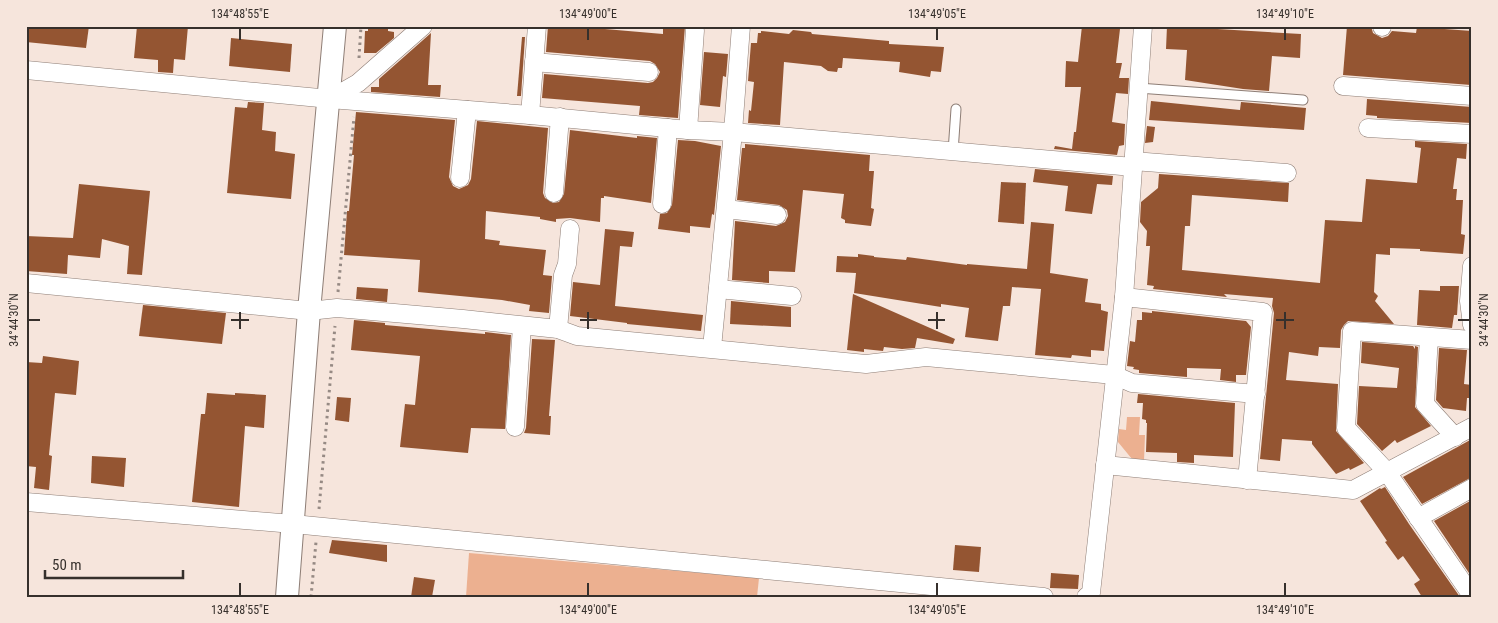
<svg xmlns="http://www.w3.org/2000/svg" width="1498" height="623" font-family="'Roboto Condensed',sans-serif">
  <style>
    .green { fill: #ecb090 }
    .building { fill: #945532 }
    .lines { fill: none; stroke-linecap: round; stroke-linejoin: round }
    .service-casing { stroke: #8e7e76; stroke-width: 11 }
    .minor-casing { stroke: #8e7e76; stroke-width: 19 }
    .tertiary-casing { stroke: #8e7e76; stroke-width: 24 }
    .path { stroke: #968a84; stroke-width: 3; stroke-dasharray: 2.5 4; stroke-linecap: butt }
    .service { stroke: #fff; stroke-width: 9 }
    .minor { stroke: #fff; stroke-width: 18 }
    .tertiary { stroke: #fff; stroke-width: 22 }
    .ticks { fill: none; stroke: #36302c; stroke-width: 2 }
    .neatline { fill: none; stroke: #36302c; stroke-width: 2 }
    .ticks-label { font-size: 12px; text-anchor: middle; fill: #36302c }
  </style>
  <rect width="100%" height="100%" fill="#f6e5dc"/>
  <g class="green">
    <polygon points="1127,417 1140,417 1139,435 1145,435 1144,461 1132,459 1118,442 1119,429 1126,430"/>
    <polygon points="469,553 759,578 757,597 466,597"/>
  </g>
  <g class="building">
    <polygon points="26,26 89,26 86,48 26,42"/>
    <polygon points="137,26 188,26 185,60 174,59 173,73 158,72 158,60 134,58"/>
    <polygon points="368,26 388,26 388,31 394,32 394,38 376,53 364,53 365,31 368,31"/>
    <polygon points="548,26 570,26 663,34 663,26 685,26 678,118 639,115 640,106 542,98 544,74 648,83 653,82 657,78 660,72 655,64 650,61 546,52"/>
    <polygon points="1082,26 1120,29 1116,63 1122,63 1119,78 1129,78 1128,94 1116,93 1112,122 1125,124 1124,145 1119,146 1117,155 1054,149 1055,146 1072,149 1074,132 1076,132 1081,87 1065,87 1066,61 1078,62"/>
    <polygon points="1167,26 1301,34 1300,58 1272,56 1269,91 1243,89 1185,80 1187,50 1166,49"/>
    <polygon points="1347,26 1371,26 1373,33 1382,38 1388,36 1392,31 1416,33 1417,27 1472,31 1471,85 1343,75"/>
    <polygon points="793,30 811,32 812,34 889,41 889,44 944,47 941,72 931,71 930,77 899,72 900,62 843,58 842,68 838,68 837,72 828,71 821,66 784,62 780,125 748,123 749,110 751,111 754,82 748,81 751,43 757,43 758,33 761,33 761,31 789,34"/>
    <polygon points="431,33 428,85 441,85 440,97 371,92 371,87 379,87 379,79"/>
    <polygon points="522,37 525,37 521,96 517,96"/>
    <polygon points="231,38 292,44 290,72 229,66"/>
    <polygon points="704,52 728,54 726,77 723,76 720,107 700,105"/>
    <polygon points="1367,99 1472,107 1472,123 1377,118 1377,116 1366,115"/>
    <polygon points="1151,101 1240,110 1241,102 1306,108 1304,130 1149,120"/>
    <polygon points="248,102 264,103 262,130 276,132 275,151 295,154 291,199 227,193 235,107 247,108"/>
    <polygon points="356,112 455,120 449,177 453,186 459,189 468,185 471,179 477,121 548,128 543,193 545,198 553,203 559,202 564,194 570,130 637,138 637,136 657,138 651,203 604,196 604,198 601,198 600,222 570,218 556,219 556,222 540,219 540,217 486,211 485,239 500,241 499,245 546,250 543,275 552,276 549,313 529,311 530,305 502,300 418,292 420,260 344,255 347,211 349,211 354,155 352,155"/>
    <polygon points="1147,126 1155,127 1153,142 1145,143"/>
    <polygon points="678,140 695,141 721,146 714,215 712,214 710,228 690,226 690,233 658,229 660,214 667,213 672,205"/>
    <polygon points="1415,141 1467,144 1466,159 1457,158 1453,189 1457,189 1456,200 1463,200 1461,234 1465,235 1463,254 1420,251 1420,249 1390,248 1390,255 1376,254 1374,292 1378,296 1375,301 1394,324 1348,321 1344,325 1341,330 1340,348 1319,347 1318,356 1289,352 1286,380 1338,384 1336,431 1364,463 1350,470 1349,468 1336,474 1312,444 1312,441 1282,439 1280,461 1260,459 1274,313 1272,306 1273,298 1224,294 1227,297 1153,289 1154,286 1147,285 1150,246 1146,246 1147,231 1140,222 1141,202 1158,188 1159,174 1289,183 1288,202 1192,195 1190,226 1185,226 1182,270 1320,283 1325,220 1362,222 1366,179 1417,183 1421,148 1415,147"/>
    <polygon points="745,144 870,155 869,171 874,171 871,208 874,209 871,226 845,223 845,220 841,218 844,194 803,190 795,272 769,271 769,283 732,280 735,221 776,226 785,222 788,216 787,210 779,205 737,200 742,148 745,148"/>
    <polygon points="1035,169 1113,176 1112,185 1097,184 1092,214 1065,211 1068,186 1033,182"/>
    <polygon points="1001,182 1026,183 1024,224 998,222"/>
    <polygon points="79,184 150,191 142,275 127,274 129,246 102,239 100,258 68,255 67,274 26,271 26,236 73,238"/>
    <polygon points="1031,222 1054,224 1050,273 1088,279 1085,302 1101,304 1101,310 1108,312 1104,351 1091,350 1091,357 1072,355 1071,358 1035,355 1041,289 1012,287 1010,306 1003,306 998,341 965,337 969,308 941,304 941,307 854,293 856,273 836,272 837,256 858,257 858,254 874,256 874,257 906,260 907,257 967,265 967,264 1027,269"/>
    <polygon points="605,229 634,232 632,247 620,246 615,306 703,315 701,331 627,324 627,323 570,316 573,282 600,285"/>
    <polygon points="1440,286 1459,286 1457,315 1454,315 1452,328 1417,325 1419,290 1440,291"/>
    <polygon points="357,287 388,289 387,302 356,299"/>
    <polygon points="853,294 955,339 953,344 917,338 915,348 902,349 884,347 883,351 864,349 864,352 847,350"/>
    <polygon points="731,301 791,307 791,327 730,324"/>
    <polygon points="143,305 226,313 222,344 139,336"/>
    <polygon points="1152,311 1246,321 1251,327 1246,375 1236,375 1236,382 1220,380 1221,369 1187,368 1187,377 1139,373 1139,370 1133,369 1134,367 1127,366 1130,341 1135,342 1137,320 1142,320 1142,312 1152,313"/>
    <polygon points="354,320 385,323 385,325 485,334 485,332 511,335 505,429 471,428 468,453 400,447 405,404 415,405 420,356 351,350"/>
    <polygon points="532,339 555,340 549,416 551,416 550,435 524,433 526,428"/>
    <polygon points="1362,342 1413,346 1415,349 1415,346 1418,347 1415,407 1431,426 1397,443 1395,440 1382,451 1357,424 1359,386 1397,388 1399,368 1361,363"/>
    <polygon points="1439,348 1467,350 1464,384 1472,385 1472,398 1467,398 1466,411 1443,408 1436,400"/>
    <polygon points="43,356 79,361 76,395 55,393 49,455 52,456 49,490 34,488 36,467 26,466 26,362 42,363"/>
    <polygon points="207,393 235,395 235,393 266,395 264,428 245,426 239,507 192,502 201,414 205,414"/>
    <polygon points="1138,394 1235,403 1233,457 1194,455 1194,463 1177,462 1177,453 1146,452 1147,423 1146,423 1146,420 1142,419 1143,403 1137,403"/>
    <polygon points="337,397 351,398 349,422 335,420"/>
    <polygon points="1472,439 1472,477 1422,504 1403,477"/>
    <polygon points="92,456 126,458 124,487 91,483"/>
    <polygon points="1385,487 1409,524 1460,597 1422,597 1414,584 1420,580 1403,556 1398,560 1385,542 1387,541 1360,501 1380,488 1381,489"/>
    <polygon points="1472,500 1472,572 1469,573 1434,521"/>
    <polygon points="332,540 387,545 387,562 329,553"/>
    <polygon points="955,545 981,547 979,572 953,570"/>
    <polygon points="1051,573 1079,575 1078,589 1050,588"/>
    <polygon points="414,577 435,580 432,597 411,597"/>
  </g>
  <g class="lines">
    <defs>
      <g id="service">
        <polyline points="1138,88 1303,100"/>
        <polyline points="953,152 956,109"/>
      </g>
      <g id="minor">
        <polyline points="1382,27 1382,26"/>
        <polyline points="534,62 649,72"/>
        <polyline points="26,70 330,99 530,115 688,130 733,132 1133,167"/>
        <polyline points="1343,86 1472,96"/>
        <polyline points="330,99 358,83 423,26"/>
        <polyline points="530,115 537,26"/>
        <polyline points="1368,128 1472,134"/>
        <polyline points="688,130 695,30"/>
        <polyline points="1133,161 1287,173"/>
        <polyline points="460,178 467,110"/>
        <polyline points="554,193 560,117"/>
        <polyline points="662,204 668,128"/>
        <polyline points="726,209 777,215"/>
        <polyline points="1472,266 1469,301 1472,325"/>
        <polyline points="26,283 309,311 337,308 463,319 558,329 577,336 866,364 926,357 1114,375 1132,383 1256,394"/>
        <polyline points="718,289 792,296"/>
        <polyline points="1124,297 1263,312 1247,480"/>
        <polyline points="558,329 563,275 567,264 570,229"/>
        <polyline points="1429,337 1425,404 1455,437"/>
        <polyline points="1472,340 1352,331 1346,428 1387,472 1472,596"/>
        <polyline points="712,348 733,132 741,26"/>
        <polyline points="515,427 522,326"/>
        <polyline points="1105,465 1353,490 1472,427"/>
        <polyline points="26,502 293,524 1044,597"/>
        <polyline points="1418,518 1472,488"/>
        <polyline points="1086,597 1091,593 1124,297 1143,26"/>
      </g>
      <polyline id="tertiary" points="287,597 309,311 335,26"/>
    </defs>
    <use href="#service" class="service-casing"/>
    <use href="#minor" class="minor-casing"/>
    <use href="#tertiary" class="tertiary-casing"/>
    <g class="path">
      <polyline points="359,58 361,26"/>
      <polyline points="338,292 354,117"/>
      <polyline points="319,509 335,326"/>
      <polyline points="311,597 316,542"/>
    </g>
    <use href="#service" class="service"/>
    <use href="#minor" class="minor"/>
    <use href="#tertiary" class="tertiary"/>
  </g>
  <path class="ticks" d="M240 28V40M588 28V40M937 28V40M1285 28V40M240 312V329M588 312V329M937 312V329M1285 312V329M28 320H40M231 320H249M580 320H597M928 320H945M1276 320H1294M1458 320H1470M240 583V596M588 583V596M937 583V596M1285 583V596"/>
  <rect width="1498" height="623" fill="none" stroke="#f6e5dc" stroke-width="55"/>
  <path d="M45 570v8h138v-8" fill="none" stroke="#36302c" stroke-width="2.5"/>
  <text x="52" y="570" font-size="15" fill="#36302c" stroke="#f6e5dc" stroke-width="4" paint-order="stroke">50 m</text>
  <rect x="28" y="28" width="1442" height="568" class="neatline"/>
  <g class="ticks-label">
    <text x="240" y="18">134°48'55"E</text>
    <text x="588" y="18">134°49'00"E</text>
    <text x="937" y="18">134°49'05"E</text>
    <text x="1285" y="18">134°49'10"E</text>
    <text transform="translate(14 320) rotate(-90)" y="4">34°44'30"N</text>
    <text transform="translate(1484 320) rotate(-90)" y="4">34°44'30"N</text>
    <text x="240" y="614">134°48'55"E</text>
    <text x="588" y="614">134°49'00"E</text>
    <text x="937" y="614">134°49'05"E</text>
    <text x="1285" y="614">134°49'10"E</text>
  </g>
</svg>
